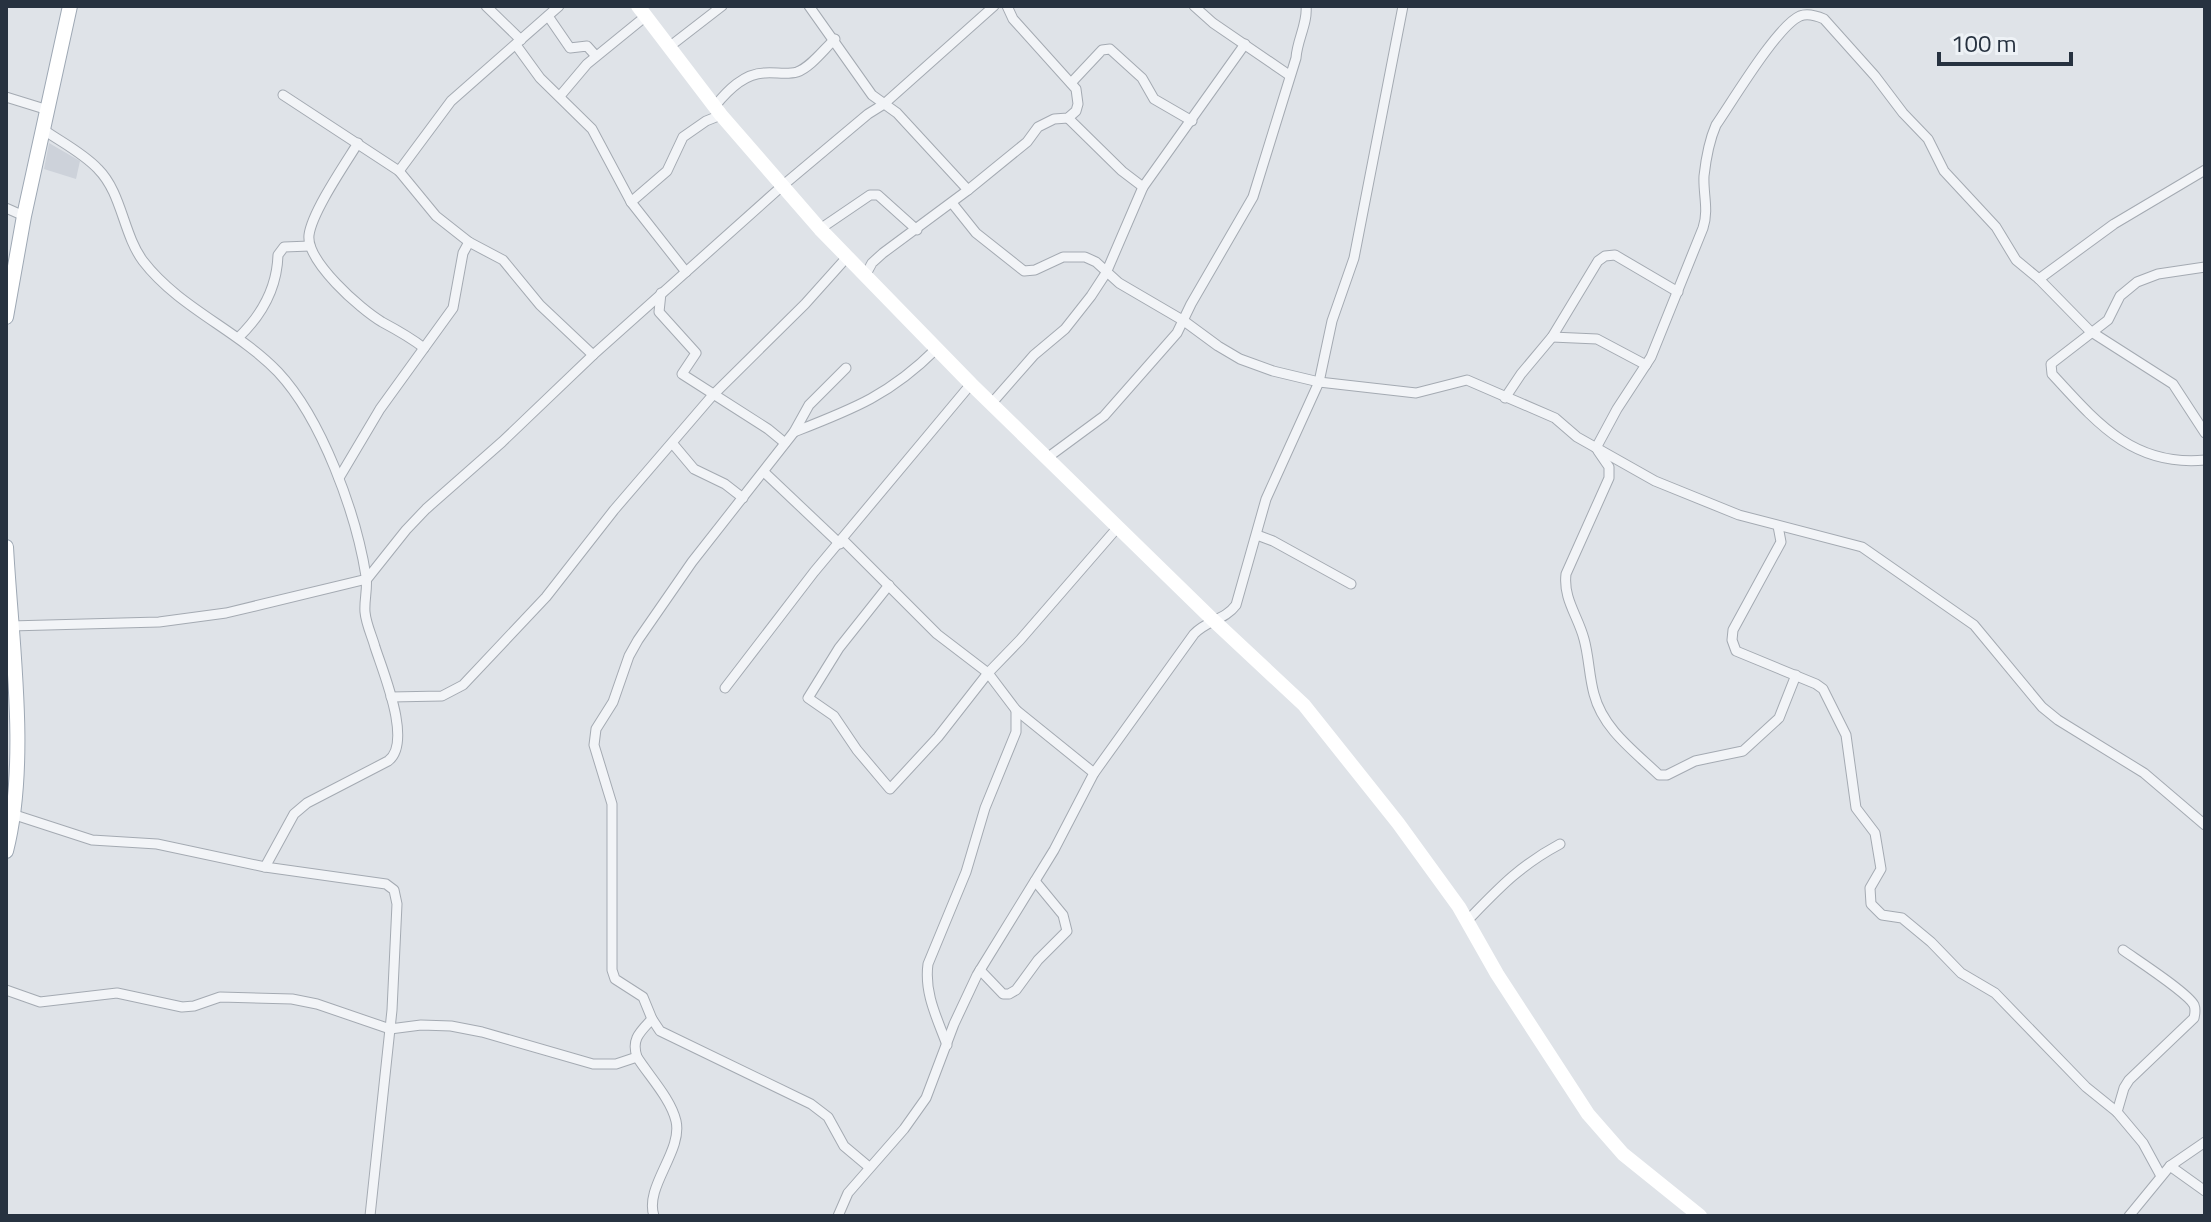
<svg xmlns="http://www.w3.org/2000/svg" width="2211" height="1222" font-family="'Titillium Web',sans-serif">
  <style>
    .built { fill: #cdd2da }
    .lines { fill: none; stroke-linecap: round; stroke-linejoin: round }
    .street-casing { stroke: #a4aab2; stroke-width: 11 }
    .primary-casing { stroke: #9ea8b4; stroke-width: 16 }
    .street { stroke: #f2f4f7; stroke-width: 9 }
    .secondary { stroke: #fff; stroke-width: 14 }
    .primary { stroke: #fff; stroke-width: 14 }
  </style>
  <rect width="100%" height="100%" fill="#dfe3e8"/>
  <polygon class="built" points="49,143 80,161 76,179 44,169"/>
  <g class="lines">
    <defs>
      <g id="street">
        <polyline points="486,6 521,40"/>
        <polyline points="809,6 872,95 897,113 968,190"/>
        <polyline points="1194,6 1213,23 1289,75"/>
        <polyline points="548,16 570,48 587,46 596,56"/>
        <polyline points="516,45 540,78 592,129 631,202 686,272"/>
        <polyline points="669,47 722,6"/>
        <polyline points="1071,83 1102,50 1110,49 1142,78 1154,99 1192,121"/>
        <polyline points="283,95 399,171 436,216 469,242 503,260 540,305 593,355"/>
        <polyline points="560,96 587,64 646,16"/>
        <polyline points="6,97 48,110"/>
        <path d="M715 106C727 91 744 73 765 73 775 72 787 75 797 72 811 67 824 49 835 39"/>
        <polyline points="1068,118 1122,171 1143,187"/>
        <path d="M44 130C61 142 83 153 98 169 122 193 123 234 143 261 179 308 238 330 278 372 322 419 356 513 366 576 368 588 364 600 365 612 366 624 372 636 375 647 383 672 413 743 388 761L307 803 294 814 265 867"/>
        <path d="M358 143C345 164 312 212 309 235 306 261 360 309 382 322 397 330 410 337 424 348"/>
        <polyline points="399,171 451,101 559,6"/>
        <polyline points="631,202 667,171 683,137 706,121 721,115"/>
        <polyline points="952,203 976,233 1024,271 1035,270 1063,257 1085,257 1096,262 1119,283 1184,321 1218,346 1240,359 1273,371 1319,382 1416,393 1467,380 1555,418 1577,437 1655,481 1739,515 1862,547 1974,625 2042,707 2058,720 2144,773 2205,825"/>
        <polyline points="6,208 24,216"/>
        <polyline points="820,229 870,195 878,195 917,230"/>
        <path d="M2205 267 2158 274 2137 282 2120 296 2108 320 2051 364 2052 374C2096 422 2133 467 2205 460"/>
        <polyline points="865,276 872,263 883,253 968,190 1027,142 1038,127 1054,119 1068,118 1076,111 1078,104 1076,89 1013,19 1007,6"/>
        <polyline points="2039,279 2114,224 2205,170"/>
        <polyline points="661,293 659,312 696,353 682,374 768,429 785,443"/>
        <polyline points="1552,337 1597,339 1646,365"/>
        <path d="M238 338C262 315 277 288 278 255L284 247 310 246"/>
        <polyline points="846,368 809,405 794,432 692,562 638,640 629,656 613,702 596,729 594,745 612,804 612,970 615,979 643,997 652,1019 660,1031 811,1104 828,1117 844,1146 869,1167"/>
        <polyline points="1505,398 1521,374 1552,337 1598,261 1605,256 1615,255 1678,292"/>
        <polyline points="991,404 1034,355 1065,329 1091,296 1106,273 1143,187 1245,44"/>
        <path d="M794 432C853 409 890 395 936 349"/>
        <polyline points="673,444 694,469 725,484 743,498"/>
        <path d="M1596 448 1617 409 1651 357 1703 228C1709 210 1703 194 1704 176 1706 158 1709 141 1716 125 1732 102 1777 26 1800 16 1808 13 1817 16 1824 19L1875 76 1903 113 1928 139 1944 171 1996 227 2016 260 2039 279 2090 331 2173 384 2205 433"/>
        <path d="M1598 451 1609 467V478L1566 574C1563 599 1578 616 1584 639 1589 657 1589 676 1594 694 1603 729 1634 751 1659 775H1667L1695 761 1743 751 1779 718 1796 675"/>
        <path d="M1047 458 1104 416 1177 333 1191 304 1253 197 1296 58C1297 40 1308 23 1306 6"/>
        <polyline points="764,472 840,544"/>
        <polyline points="339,478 380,409 453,308 463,253 469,242"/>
        <polyline points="1778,526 1781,542 1733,630 1732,640 1736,651 1816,684 1823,689 1846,735 1856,808 1875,833 1881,869 1870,888 1871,904 1882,915 1902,918 1931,942 1961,973 1995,993 2086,1087 2117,1112 2143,1143 2161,1176"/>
        <polyline points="1257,535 1273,541 1351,584"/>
        <polyline points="843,540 937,634 988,673 1016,710 1094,773"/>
        <polyline points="889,585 839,648 808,698 834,716 857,750 890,789 938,737 988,673 1020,640 1118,527"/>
        <polyline points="10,626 159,622 226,613 367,579 406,530 426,509 502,442 593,355 781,187 868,114 884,104 994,6"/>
        <polyline points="725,688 814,572 971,384"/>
        <polyline points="391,697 442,696 463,685 546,597 614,510 712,396 805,304 848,256"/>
        <polyline points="12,814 92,840 157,844 265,867 386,884 394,890 397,904 392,1010 370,1216"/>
        <path d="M1467 921C1499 888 1519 866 1560 844"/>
        <polyline points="980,970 1003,994 1009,994 1016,990 1038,960 1067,931 1063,915 1035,881"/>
        <polyline points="6,990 40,1002 117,993 182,1007 194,1006 220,997 292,999 317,1004 390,1029 421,1025 451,1026 482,1032 593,1064 616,1064 637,1057"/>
        <path d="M652 1019C640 1032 631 1039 637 1057 649 1076 671 1099 676 1121 683 1151 644 1187 654 1216"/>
        <path d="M947 1045C937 1018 924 993 928 964L966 872 985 808 1016 732V710"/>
        <path d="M2117 1112 2124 1088 2129 1080 2194 1018C2195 1013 2196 1010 2194 1005 2188 993 2137 960 2123 950"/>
        <polyline points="2170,1166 2205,1191"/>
        <path d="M838 1216 848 1193 904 1129 926 1098 954 1024 977 975 1054 850 1094 773 1194 634C1207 620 1225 620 1236 605L1266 499 1319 382 1332 321 1354 258 1403 6"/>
        <polyline points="2129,1216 2170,1166 2205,1142"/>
      </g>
      <g id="primary">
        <polyline points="6,317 24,216 70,6"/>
        <path d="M6 547C11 640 29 761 6 851"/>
      </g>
    </defs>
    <use href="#street" class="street-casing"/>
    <use href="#primary" class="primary-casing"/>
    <use href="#street" class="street"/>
    <polyline class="secondary" points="638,6 721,115 820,229 971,384 1213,620 1304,705 1398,823 1459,907 1497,974 1588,1114 1623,1154 1700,1216"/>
    <use href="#primary" class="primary"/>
  </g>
  <rect width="2211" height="1222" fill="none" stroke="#273240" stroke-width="16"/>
  <path d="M1939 52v12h132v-12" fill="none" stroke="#273240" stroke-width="4"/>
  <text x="1951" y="52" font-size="24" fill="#273240" stroke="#eef2f6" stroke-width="6" paint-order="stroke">100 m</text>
</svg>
